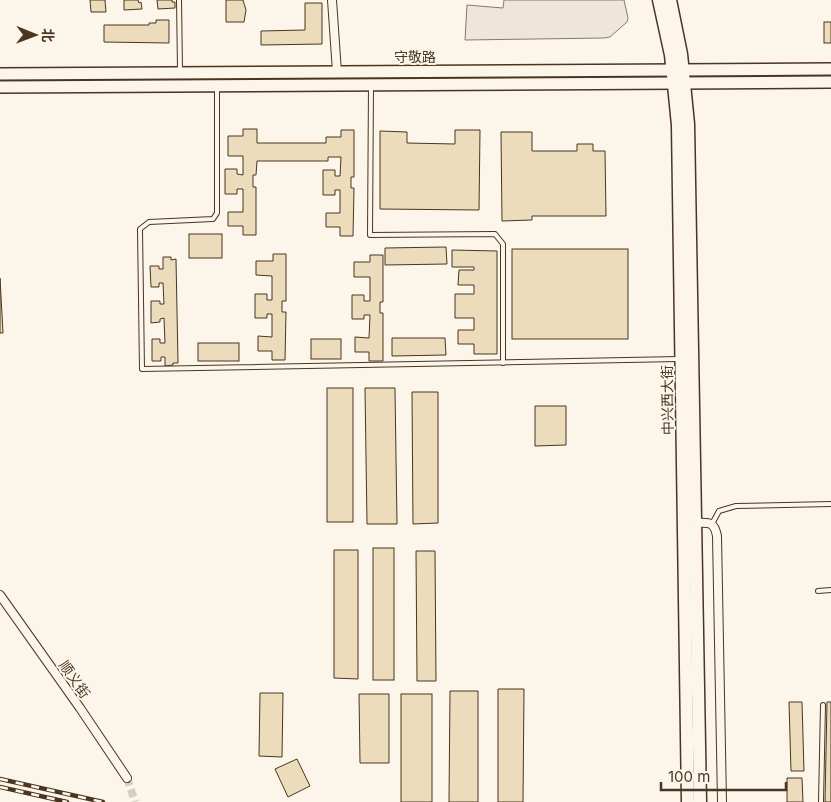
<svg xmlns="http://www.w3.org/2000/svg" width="831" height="802" font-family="Inter,'Noto Sans SC',sans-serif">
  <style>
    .green { fill: #ede6d9; stroke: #887966 }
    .building { fill: #ecdcbc; stroke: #4a3520 }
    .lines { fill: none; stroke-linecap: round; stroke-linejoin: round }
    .minor-tunnel { stroke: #d8cfc1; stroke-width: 8; stroke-dasharray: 8 4; stroke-linecap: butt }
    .service-casing { stroke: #4a3520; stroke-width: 6 }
    .minor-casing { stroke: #4a3520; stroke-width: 10 }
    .secondary-casing { stroke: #4a3520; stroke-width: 14 }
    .primary-casing { stroke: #4a3520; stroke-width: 15 }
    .service { stroke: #fbf6e9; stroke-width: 4 }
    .minor { stroke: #fbf6e9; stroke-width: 8 }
    .secondary { stroke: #fbf6e9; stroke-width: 11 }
    .primary { stroke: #fbf6e9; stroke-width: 12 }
    .rail-casing { stroke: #4a3520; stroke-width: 4.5 }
    .rail { stroke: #fbf6e9; stroke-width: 2.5; stroke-dasharray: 8; stroke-linecap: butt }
    .labels { text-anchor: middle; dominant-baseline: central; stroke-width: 4; stroke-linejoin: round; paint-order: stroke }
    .street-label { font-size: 14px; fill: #4a3520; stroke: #fbf6e9 }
  </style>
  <rect width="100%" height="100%" fill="#fbf6e9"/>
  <polygon class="green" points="504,0 624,0 628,18 627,22 610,37 604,38 465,40 467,5 503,8"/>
  <g class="building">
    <polygon points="90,0 105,0 106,12 91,12"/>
    <polygon points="124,0 138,0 139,3 141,2 142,9 124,10"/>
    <polygon points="157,0 172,0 172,2 175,2 175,8 158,9"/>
    <polygon points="226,0 243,0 246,10 244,22 226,22"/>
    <polygon points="305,3 322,3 322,44 261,45 261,31 305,30"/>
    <polygon points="156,20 169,20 169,43 104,42 104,25 149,25 149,23 156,23"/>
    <rect x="824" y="22" width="7" height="21"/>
    <polygon points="243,129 257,129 257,143 326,143 326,137 341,137 341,130 354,130 354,177 351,177 351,188 354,188 353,236 340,236 340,227 326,227 326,213 340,213 340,190 335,190 335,195 323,195 323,170 335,170 335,176 340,176 341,157 328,157 328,161 257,161 256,175 253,175 253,187 256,187 256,235 243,235 243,226 228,226 228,212 243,212 243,189 237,189 237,194 225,194 225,169 237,169 237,174 243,175 243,156 228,156 228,136 243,136"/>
    <polygon points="455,130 480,130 479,210 380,209 380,131 407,132 407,143 455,144"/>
    <polygon points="501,132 532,132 532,151 577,151 577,144 593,144 593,151 605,151 606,216 532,216 532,220 502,221"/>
    <rect x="189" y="234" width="33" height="24"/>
    <polygon points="446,247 447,264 385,265 385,248"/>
    <rect x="512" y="249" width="116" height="90"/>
    <polygon points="452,250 497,251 497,354 474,354 474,344 458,344 458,330 474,330 474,318 455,318 455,294 474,294 474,285 458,285 459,270 474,270 474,267 452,267"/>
    <polygon points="273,254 286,254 286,301 282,301 282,312 286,312 285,360 272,360 272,351 258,351 258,336 272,337 272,314 267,314 267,318 255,318 255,294 267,294 267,300 272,300 272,276 256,275 256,261 273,261"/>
    <polygon points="370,255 383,255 383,302 380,302 380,313 383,313 383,361 369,361 369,352 355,352 355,337 369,338 370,315 364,315 364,319 352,319 352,295 364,295 364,301 370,301 370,277 354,277 354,262 370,262"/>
    <polygon points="163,257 171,257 171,260 176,259 178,363 173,363 173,365 165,366 165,357 161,357 161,361 152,361 152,339 160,339 160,343 165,343 164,318 160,319 160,322 151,323 151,301 160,301 160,304 164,304 163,283 159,283 159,287 151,287 150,266 159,266 159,269 163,269"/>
    <polygon points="0,278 3,333 0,333"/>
    <polygon points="392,338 445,338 446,355 392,356"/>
    <rect x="311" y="339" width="30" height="20"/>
    <rect x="198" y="343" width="41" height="18"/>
    <rect x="327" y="388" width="26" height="134"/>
    <polygon points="365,388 395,388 397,524 367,524"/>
    <polygon points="412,392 438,392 438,523 413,524"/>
    <polygon points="535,406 566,406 566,445 535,446"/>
    <rect x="373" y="548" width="21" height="132"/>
    <polygon points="334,550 358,550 358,679 334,678"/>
    <polygon points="416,551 435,551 436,681 417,681"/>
    <polygon points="498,689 524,689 523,802 498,802"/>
    <polygon points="450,691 478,691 478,802 449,802"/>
    <polygon points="260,693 283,693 282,757 259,756"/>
    <polygon points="359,694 389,694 389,763 360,763"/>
    <rect x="401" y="694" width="31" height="108"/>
    <polygon points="789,702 802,702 804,771 791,771"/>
    <polygon points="827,702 831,702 831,802 825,802"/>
    <polygon points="297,759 310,786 288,797 275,769"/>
    <polygon points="787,778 802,778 803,802 787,802"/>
  </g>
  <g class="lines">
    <polyline class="minor-tunnel" points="127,778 135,802"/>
    <defs>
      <g id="service">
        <polyline points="179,0 180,70"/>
        <polyline points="217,86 217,213 213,219 149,222 140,229 142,369 679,359"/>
        <polyline points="371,86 370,235 495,234 503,244 503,363"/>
        <polyline points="712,524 719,511 736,506 831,504"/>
        <polyline points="818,591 831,590"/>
        <polyline points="821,802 823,705"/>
      </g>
      <g id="minor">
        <polyline points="332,0 337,72"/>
        <path d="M694 523C708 523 714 520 717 536L722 802"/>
        <polyline points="0,595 80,708 127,778"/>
      </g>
      <g id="secondary">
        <polyline points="0,74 831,69"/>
        <polyline points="0,87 831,82"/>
      </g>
      <g id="primary">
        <polyline points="659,0 671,55 678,125 688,802"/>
        <polyline points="670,0 681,54 688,124 700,802"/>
      </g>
    </defs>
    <use href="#service" class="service-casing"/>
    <use href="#minor" class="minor-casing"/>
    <use href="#secondary" class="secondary-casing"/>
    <use href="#primary" class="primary-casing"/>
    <use href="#service" class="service"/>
    <use href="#minor" class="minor"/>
    <use href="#secondary" class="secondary"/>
    <use href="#primary" class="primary"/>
    <defs>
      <g id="rail">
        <polyline points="0,779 103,802"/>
        <polyline points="0,787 67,802"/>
      </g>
    </defs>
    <use href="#rail" class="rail-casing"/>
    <use href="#rail" class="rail"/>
  </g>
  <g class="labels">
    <g class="street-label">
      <text x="415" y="56">守敬路</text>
      <text transform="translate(667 400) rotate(-91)">中兴西大街</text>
      <text transform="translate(75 679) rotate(55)">顺义街</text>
    </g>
  </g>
  <g transform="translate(35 35) rotate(91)" stroke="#fbf6e9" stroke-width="4" paint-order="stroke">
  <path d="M0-4L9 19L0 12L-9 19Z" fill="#4a3520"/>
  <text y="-8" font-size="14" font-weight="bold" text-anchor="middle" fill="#4a3520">北</text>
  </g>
  <path d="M661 782v8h125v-8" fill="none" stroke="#4a3520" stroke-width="2.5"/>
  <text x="668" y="782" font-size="15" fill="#4a3520" stroke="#fbf6e9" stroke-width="4" paint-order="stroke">100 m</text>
</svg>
